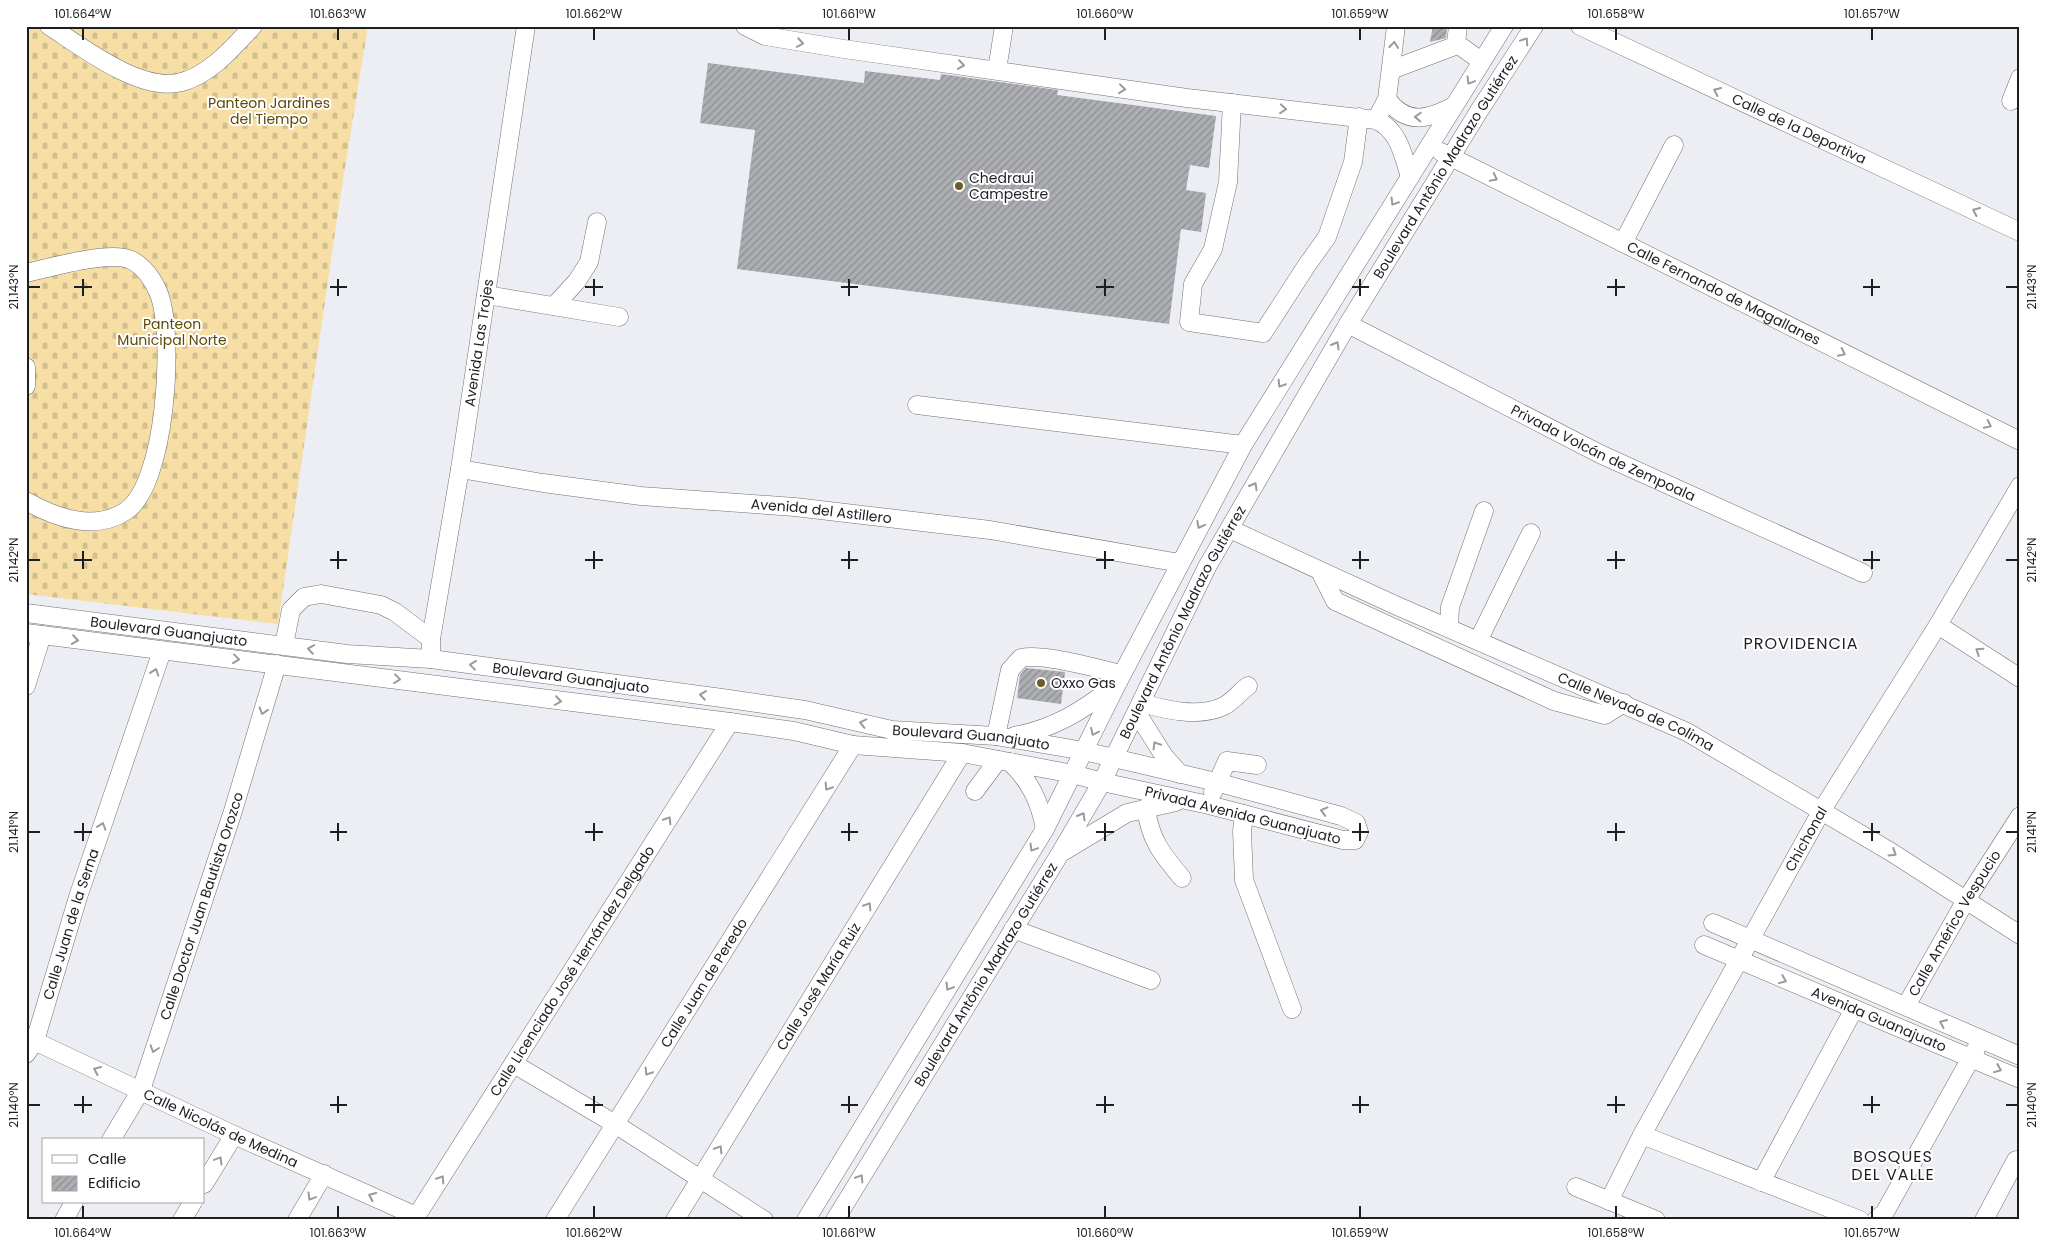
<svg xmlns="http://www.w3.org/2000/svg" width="2046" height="1246" font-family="Poppins,sans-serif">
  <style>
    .cemetery { fill: url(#cemetery-stones) }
    .building { fill: url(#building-hatch) }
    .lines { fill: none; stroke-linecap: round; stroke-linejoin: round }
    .minor-casing { stroke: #6f7175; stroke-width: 19 }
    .minor { stroke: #fff; stroke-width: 18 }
    .oneway { stroke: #999a9b }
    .ticks { fill: none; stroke: #1d1e20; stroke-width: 2 }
    .poi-dot { fill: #705b2a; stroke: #fff; stroke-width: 2 }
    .labels { text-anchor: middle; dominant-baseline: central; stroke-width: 4; stroke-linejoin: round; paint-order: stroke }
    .park-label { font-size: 14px; fill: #604906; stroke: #fff }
    .street-label { font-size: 14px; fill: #1d1e20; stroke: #fff }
    .poi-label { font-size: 14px; fill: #1d1e20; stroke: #fff; text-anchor: start }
    .quarter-label { font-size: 16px; letter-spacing: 1px; fill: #1d1e20; stroke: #fff }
    .neatline { fill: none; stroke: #1d1e20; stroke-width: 2 }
    .ticks-label { font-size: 12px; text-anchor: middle; fill: #1d1e20 }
  </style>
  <defs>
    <pattern id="cemetery-stones" width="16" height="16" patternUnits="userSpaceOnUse" patternTransform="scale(1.25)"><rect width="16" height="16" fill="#f6dea5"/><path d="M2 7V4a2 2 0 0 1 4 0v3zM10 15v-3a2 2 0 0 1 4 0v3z" fill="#d2be8e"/></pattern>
    <pattern id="building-hatch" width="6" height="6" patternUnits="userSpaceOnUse" patternTransform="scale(1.25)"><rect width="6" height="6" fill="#acaeb3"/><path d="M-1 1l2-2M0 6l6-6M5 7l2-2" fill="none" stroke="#8b8d91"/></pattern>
  </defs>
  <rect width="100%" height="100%" fill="#eceef3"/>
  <polygon class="cemetery" points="26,26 368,26 339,205 278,624 26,594"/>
  <g class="building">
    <polygon points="1433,26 1447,26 1446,38 1430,42"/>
    <polygon points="708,63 864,83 865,71 940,80 941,74 1058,90 1057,95 1216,116 1209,168 1190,165 1186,190 1206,193 1201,232 1181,229 1169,324 737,269 755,130 700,123"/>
    <polygon points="1026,668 1065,672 1061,704 1017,698 1020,675"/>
  </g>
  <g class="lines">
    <defs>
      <g id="minor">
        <path d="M49 26C82 47 137 90 177 83 207 78 234 47 253 26"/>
        <path d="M745 26 765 36 844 49 1187 98 1376 120C1399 130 1403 155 1410 177"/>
        <path id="s1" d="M1580 26 2020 232"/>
        <polyline points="1456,43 1481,61"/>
        <polyline points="997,70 1004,26"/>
        <polyline points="1391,70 1452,47 1456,43 1458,26"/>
        <path d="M1387 99C1407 126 1428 119 1454 106"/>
        <polyline points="2011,101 2020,78"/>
        <polyline points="1232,103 1228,182 1213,249 1193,284 1189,322 1263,333 1307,265 1327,237 1353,162 1359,117"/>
        <polyline points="1376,120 1387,99 1396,26"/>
        <path id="s2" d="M1441 152 2020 441"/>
        <polyline points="1623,243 1674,145"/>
        <path d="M26 273C49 268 110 250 131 260 144 266 154 281 159 294 175 337 166 484 126 511 94 532 56 518 26 501"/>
        <polyline points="486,295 619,317"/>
        <polyline points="554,306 577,281 589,262 597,222"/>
        <path id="s3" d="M1348 324 1600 454 1863 573"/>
        <polyline points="26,367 26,386"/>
        <polyline points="917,405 1243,445"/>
        <path id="s4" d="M460 469 543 483 641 496 795 507 990 530 1180 563"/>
        <path id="s5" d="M1230 529 1395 605 1687 732 1891 852 2020 935"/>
        <polyline points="1320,571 1335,601 1554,701 1605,715 1624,703"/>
        <path id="s6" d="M26 613 347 654 431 659 722 698 805 710 892 730 996 736 1084 751 1216 782 1341 816 1356 823 1359 832 1355 840H1343L1209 805 1102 782 1073 774 962 753 853 745 794 731 730 722 26 633"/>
        <polyline points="1938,625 2020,678"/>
        <polyline points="1449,628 1450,607 1484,511"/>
        <polyline points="1478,641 1531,533"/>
        <polyline points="284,645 291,610 304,597 321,594 381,605 395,612 431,639"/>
        <path id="s7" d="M431 659V639L460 469 526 26"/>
        <polyline points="26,686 42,635"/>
        <path d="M1142 703C1166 710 1199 718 1224 706 1232 702 1240 692 1248 686"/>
        <polyline points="1137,713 1164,756 1180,774"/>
        <path d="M996 736 1010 670 1021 658C1045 653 1097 669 1122 674"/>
        <path d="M1014 736C1053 729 1082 711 1113 687"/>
        <path d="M1010 762C1030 781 1040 802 1045 829"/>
        <polyline points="975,791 998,760"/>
        <polyline points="1213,792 1227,761 1257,765"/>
        <path d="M1146 808C1150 840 1162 854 1182 878"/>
        <polyline points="1244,814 1242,831 1244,880 1292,1009"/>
        <polyline points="1064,851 1127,813 1176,802"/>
        <polyline points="1713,923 2020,1056"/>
        <polyline points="1013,929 1151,980"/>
        <path id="s8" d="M1704 945 2020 1079"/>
        <path id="s9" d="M1906 1006 1966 900 2020 816"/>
        <path id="s10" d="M26 1037 234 1135 416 1216"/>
        <path id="s11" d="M26 1054 35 1041 78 897 162 651"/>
        <polyline points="514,1064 615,1124 764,1220"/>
        <polyline points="1642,1135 1860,1220"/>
        <path id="s12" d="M111 1140 141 1090 233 811 277 664"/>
        <polyline points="1761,1182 1854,1009"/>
        <polyline points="204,1184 234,1135"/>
        <polyline points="1576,1187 1656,1220"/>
        <path id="s13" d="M1609 1201 1642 1135 1822 810 1938 625 2020 486"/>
        <polyline points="64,1220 74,1202"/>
        <polyline points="182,1220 193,1202"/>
        <polyline points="297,1220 324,1174"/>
        <path id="s14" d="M414 1220 730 722"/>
        <path id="s15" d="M555 1220 853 745"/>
        <path id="s16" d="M675 1220 962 753"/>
        <polyline points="806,1220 1045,829 1117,684 1243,445 1504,26"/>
        <path id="s17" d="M835 1220 1061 852 1102 782 1207 567 1348 324 1479 111 1534 26"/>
        <polyline points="1876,1220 1885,1212 1976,1049"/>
        <polyline points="1984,1220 2016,1160"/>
      </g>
    </defs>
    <use href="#minor" class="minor-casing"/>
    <use href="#minor" class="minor"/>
  </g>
  <defs><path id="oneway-chevron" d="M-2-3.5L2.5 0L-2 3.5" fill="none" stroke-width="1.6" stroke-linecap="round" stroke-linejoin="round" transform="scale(1.25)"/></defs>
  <g class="oneway">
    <use href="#oneway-chevron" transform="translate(1525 41) rotate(-56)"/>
    <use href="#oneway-chevron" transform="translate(800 43) rotate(10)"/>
    <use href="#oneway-chevron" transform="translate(1394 45) rotate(-83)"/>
    <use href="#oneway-chevron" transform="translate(961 65) rotate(8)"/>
    <use href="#oneway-chevron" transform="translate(1470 81) rotate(121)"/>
    <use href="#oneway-chevron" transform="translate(1122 89) rotate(6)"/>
    <use href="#oneway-chevron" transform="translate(1717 91) rotate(-155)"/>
    <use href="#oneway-chevron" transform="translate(1283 109) rotate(5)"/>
    <use href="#oneway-chevron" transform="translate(1418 117) rotate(-177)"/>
    <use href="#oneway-chevron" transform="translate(1494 178) rotate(27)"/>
    <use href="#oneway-chevron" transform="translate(1394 202) rotate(122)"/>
    <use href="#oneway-chevron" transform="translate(1976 211) rotate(-155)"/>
    <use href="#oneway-chevron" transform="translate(1336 345) rotate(-60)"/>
    <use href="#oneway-chevron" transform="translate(1842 353) rotate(26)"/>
    <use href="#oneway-chevron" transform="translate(1281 384) rotate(122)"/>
    <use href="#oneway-chevron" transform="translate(1988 425) rotate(26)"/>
    <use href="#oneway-chevron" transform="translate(1254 486) rotate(-60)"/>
    <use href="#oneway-chevron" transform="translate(1200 525) rotate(118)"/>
    <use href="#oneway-chevron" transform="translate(75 640) rotate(8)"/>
    <use href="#oneway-chevron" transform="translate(311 649) rotate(-171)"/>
    <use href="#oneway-chevron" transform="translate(1979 651) rotate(-147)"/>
    <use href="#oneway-chevron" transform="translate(236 659) rotate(7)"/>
    <use href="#oneway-chevron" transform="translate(473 665) rotate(-173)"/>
    <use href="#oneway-chevron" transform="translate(155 672) rotate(-71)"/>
    <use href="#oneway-chevron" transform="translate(397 679) rotate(7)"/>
    <use href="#oneway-chevron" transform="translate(703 695) rotate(-172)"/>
    <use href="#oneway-chevron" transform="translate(558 701) rotate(8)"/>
    <use href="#oneway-chevron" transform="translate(263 711) rotate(107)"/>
    <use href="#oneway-chevron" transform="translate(863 723) rotate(-167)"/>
    <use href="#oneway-chevron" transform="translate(1094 732) rotate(116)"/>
    <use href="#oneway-chevron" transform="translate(1156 745) rotate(-122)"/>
    <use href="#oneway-chevron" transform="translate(828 787) rotate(122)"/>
    <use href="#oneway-chevron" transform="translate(1324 811) rotate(-165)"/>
    <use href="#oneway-chevron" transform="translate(1082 816) rotate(-60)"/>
    <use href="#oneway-chevron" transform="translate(668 820) rotate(-58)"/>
    <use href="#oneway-chevron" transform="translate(102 826) rotate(-71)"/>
    <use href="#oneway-chevron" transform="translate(1033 848) rotate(121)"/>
    <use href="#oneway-chevron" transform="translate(1893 853) rotate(32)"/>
    <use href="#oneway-chevron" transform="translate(868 906) rotate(-58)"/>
    <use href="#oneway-chevron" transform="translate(1783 980) rotate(22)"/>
    <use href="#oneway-chevron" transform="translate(949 987) rotate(121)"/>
    <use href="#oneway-chevron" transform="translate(1943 1023) rotate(-156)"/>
    <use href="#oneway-chevron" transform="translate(154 1049) rotate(108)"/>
    <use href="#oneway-chevron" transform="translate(1998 1069) rotate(22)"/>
    <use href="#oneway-chevron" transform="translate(97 1070) rotate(-155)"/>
    <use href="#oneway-chevron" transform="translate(648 1072) rotate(122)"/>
    <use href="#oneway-chevron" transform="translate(719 1149) rotate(-58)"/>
    <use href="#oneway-chevron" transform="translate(219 1160) rotate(-59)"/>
    <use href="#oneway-chevron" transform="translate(860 1178) rotate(-58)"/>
    <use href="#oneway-chevron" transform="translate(441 1179) rotate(-57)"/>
    <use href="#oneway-chevron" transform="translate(372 1196) rotate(-155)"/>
    <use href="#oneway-chevron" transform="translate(311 1197) rotate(121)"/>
  </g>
  <path class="ticks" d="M83 28V40M338 28V40M594 28V40M849 28V40M1105 28V40M1360 28V40M1616 28V40M1872 28V40M83 279V296M338 279V296M594 279V296M849 279V296M1105 279V296M1360 279V296M1616 279V296M1872 279V296M28 287H40M74 287H92M330 287H347M585 287H603M841 287H858M1096 287H1114M1352 287H1369M1607 287H1625M1863 287H1880M2006 287H2018M83 551V569M338 551V569M594 551V569M849 551V569M1105 551V569M1360 551V569M1616 551V569M1872 551V569M28 560H40M74 560H92M330 560H347M585 560H603M841 560H858M1096 560H1114M1352 560H1369M1607 560H1625M1863 560H1880M2006 560H2018M83 823V841M338 823V841M594 823V841M849 823V841M1105 823V841M1360 823V841M1616 823V841M1872 823V841M28 832H40M74 832H92M330 832H347M585 832H603M841 832H858M1096 832H1114M1352 832H1369M1607 832H1625M1863 832H1880M2006 832H2018M83 1096V1113M338 1096V1113M594 1096V1113M849 1096V1113M1105 1096V1113M1360 1096V1113M1616 1096V1113M1872 1096V1113M28 1105H40M74 1105H92M330 1105H347M585 1105H603M841 1105H858M1096 1105H1114M1352 1105H1369M1607 1105H1625M1863 1105H1880M2006 1105H2018M83 1206V1218M338 1206V1218M594 1206V1218M849 1206V1218M1105 1206V1218M1360 1206V1218M1616 1206V1218M1872 1206V1218"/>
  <g class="poi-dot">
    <circle cx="959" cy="186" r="5"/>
    <circle cx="1041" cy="683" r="5"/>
  </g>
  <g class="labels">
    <g class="park-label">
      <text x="269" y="103">Panteon Jardines<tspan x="269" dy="16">del Tiempo</tspan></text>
      <text x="172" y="324">Panteon<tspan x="172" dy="16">Municipal Norte</tspan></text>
    </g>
    <g class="street-label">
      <text stroke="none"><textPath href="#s1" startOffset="242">Calle de la Deportiva</textPath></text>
      <text stroke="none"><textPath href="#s17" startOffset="1218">Boulevard Antônio Madrazo Gutiérrez</textPath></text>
      <text stroke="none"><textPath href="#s2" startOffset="316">Calle Fernando de Magallanes</textPath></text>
      <text stroke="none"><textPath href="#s7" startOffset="320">Avenida Las Trojes</textPath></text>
      <text stroke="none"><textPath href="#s3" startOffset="286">Privada Volcán de Zempoala</textPath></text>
      <text stroke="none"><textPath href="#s4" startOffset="364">Avenida del Astillero</textPath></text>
      <text stroke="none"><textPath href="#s17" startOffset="692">Boulevard Antônio Madrazo Gutiérrez</textPath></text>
      <text stroke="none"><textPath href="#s6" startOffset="144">Boulevard Guanajuato</textPath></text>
      <text stroke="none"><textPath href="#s6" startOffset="549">Boulevard Guanajuato</textPath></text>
      <text stroke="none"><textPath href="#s5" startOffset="445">Calle Nevado de Colima</textPath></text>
      <text stroke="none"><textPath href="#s6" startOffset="954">Boulevard Guanajuato</textPath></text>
      <text transform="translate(1243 815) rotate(14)">Privada Avenida Guanajuato</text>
      <text stroke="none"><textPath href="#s13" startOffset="412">Chichonal</textPath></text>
      <text stroke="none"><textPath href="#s12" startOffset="252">Calle Doctor Juan Bautista Orozco</textPath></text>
      <text stroke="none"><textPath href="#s9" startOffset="96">Calle Américo Vespucio</textPath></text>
      <text stroke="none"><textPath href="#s11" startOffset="138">Calle Juan de la Serna</textPath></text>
      <text stroke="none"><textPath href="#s14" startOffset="295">Calle Licenciado José Hernández Delgado</textPath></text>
      <text stroke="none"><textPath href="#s17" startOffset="288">Boulevard Antônio Madrazo Gutiérrez</textPath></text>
      <text stroke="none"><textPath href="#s15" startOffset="280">Calle Juan de Peredo</textPath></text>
      <text stroke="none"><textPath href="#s16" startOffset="274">Calle José María Ruiz</textPath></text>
      <text stroke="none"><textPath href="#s8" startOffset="190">Avenida Guanajuato</textPath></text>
      <text stroke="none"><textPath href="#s10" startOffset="215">Calle Nicolás de Medina</textPath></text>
    </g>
    <g class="poi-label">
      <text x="969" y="178">Chedraui<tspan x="969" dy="16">Campestre</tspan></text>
      <text x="1051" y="683">Oxxo Gas</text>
    </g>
    <g class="quarter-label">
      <text x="1801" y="643">PROVIDENCIA</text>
      <text x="1893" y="1156">BOSQUES<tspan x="1893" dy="18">DEL VALLE</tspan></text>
    </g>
  </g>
  <rect width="2046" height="1246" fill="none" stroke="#ffffff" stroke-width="55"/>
  <rect x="42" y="1138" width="162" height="65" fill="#ffffff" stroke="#a5a5a6"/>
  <rect x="52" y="1155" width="25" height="8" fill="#ffffff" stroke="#a5a5a6"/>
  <text x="88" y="1164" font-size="15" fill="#1d1e20">Calle</text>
  <rect x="52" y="1176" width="25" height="15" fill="url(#building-hatch)" stroke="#a5a5a6"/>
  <text x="88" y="1188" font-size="15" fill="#1d1e20">Edificio</text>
  <rect x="28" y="28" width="1990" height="1190" class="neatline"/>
  <g class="ticks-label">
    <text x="83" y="18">101.664°W</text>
    <text x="338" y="18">101.663°W</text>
    <text x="594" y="18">101.662°W</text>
    <text x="849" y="18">101.661°W</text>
    <text x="1105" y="18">101.660°W</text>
    <text x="1360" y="18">101.659°W</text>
    <text x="1616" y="18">101.658°W</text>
    <text x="1872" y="18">101.657°W</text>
    <text transform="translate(14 287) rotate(-90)" y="4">21.143°N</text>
    <text transform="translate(2032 287) rotate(-90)" y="4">21.143°N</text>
    <text transform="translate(14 560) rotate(-90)" y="4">21.142°N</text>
    <text transform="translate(2032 560) rotate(-90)" y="4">21.142°N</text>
    <text transform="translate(14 832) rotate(-90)" y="4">21.141°N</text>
    <text transform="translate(2032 832) rotate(-90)" y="4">21.141°N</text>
    <text transform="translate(14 1105) rotate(-90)" y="4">21.140°N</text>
    <text transform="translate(2032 1105) rotate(-90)" y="4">21.140°N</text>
    <text x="83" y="1237">101.664°W</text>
    <text x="338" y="1237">101.663°W</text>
    <text x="594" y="1237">101.662°W</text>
    <text x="849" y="1237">101.661°W</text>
    <text x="1105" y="1237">101.660°W</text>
    <text x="1360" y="1237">101.659°W</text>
    <text x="1616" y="1237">101.658°W</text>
    <text x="1872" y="1237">101.657°W</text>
  </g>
</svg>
